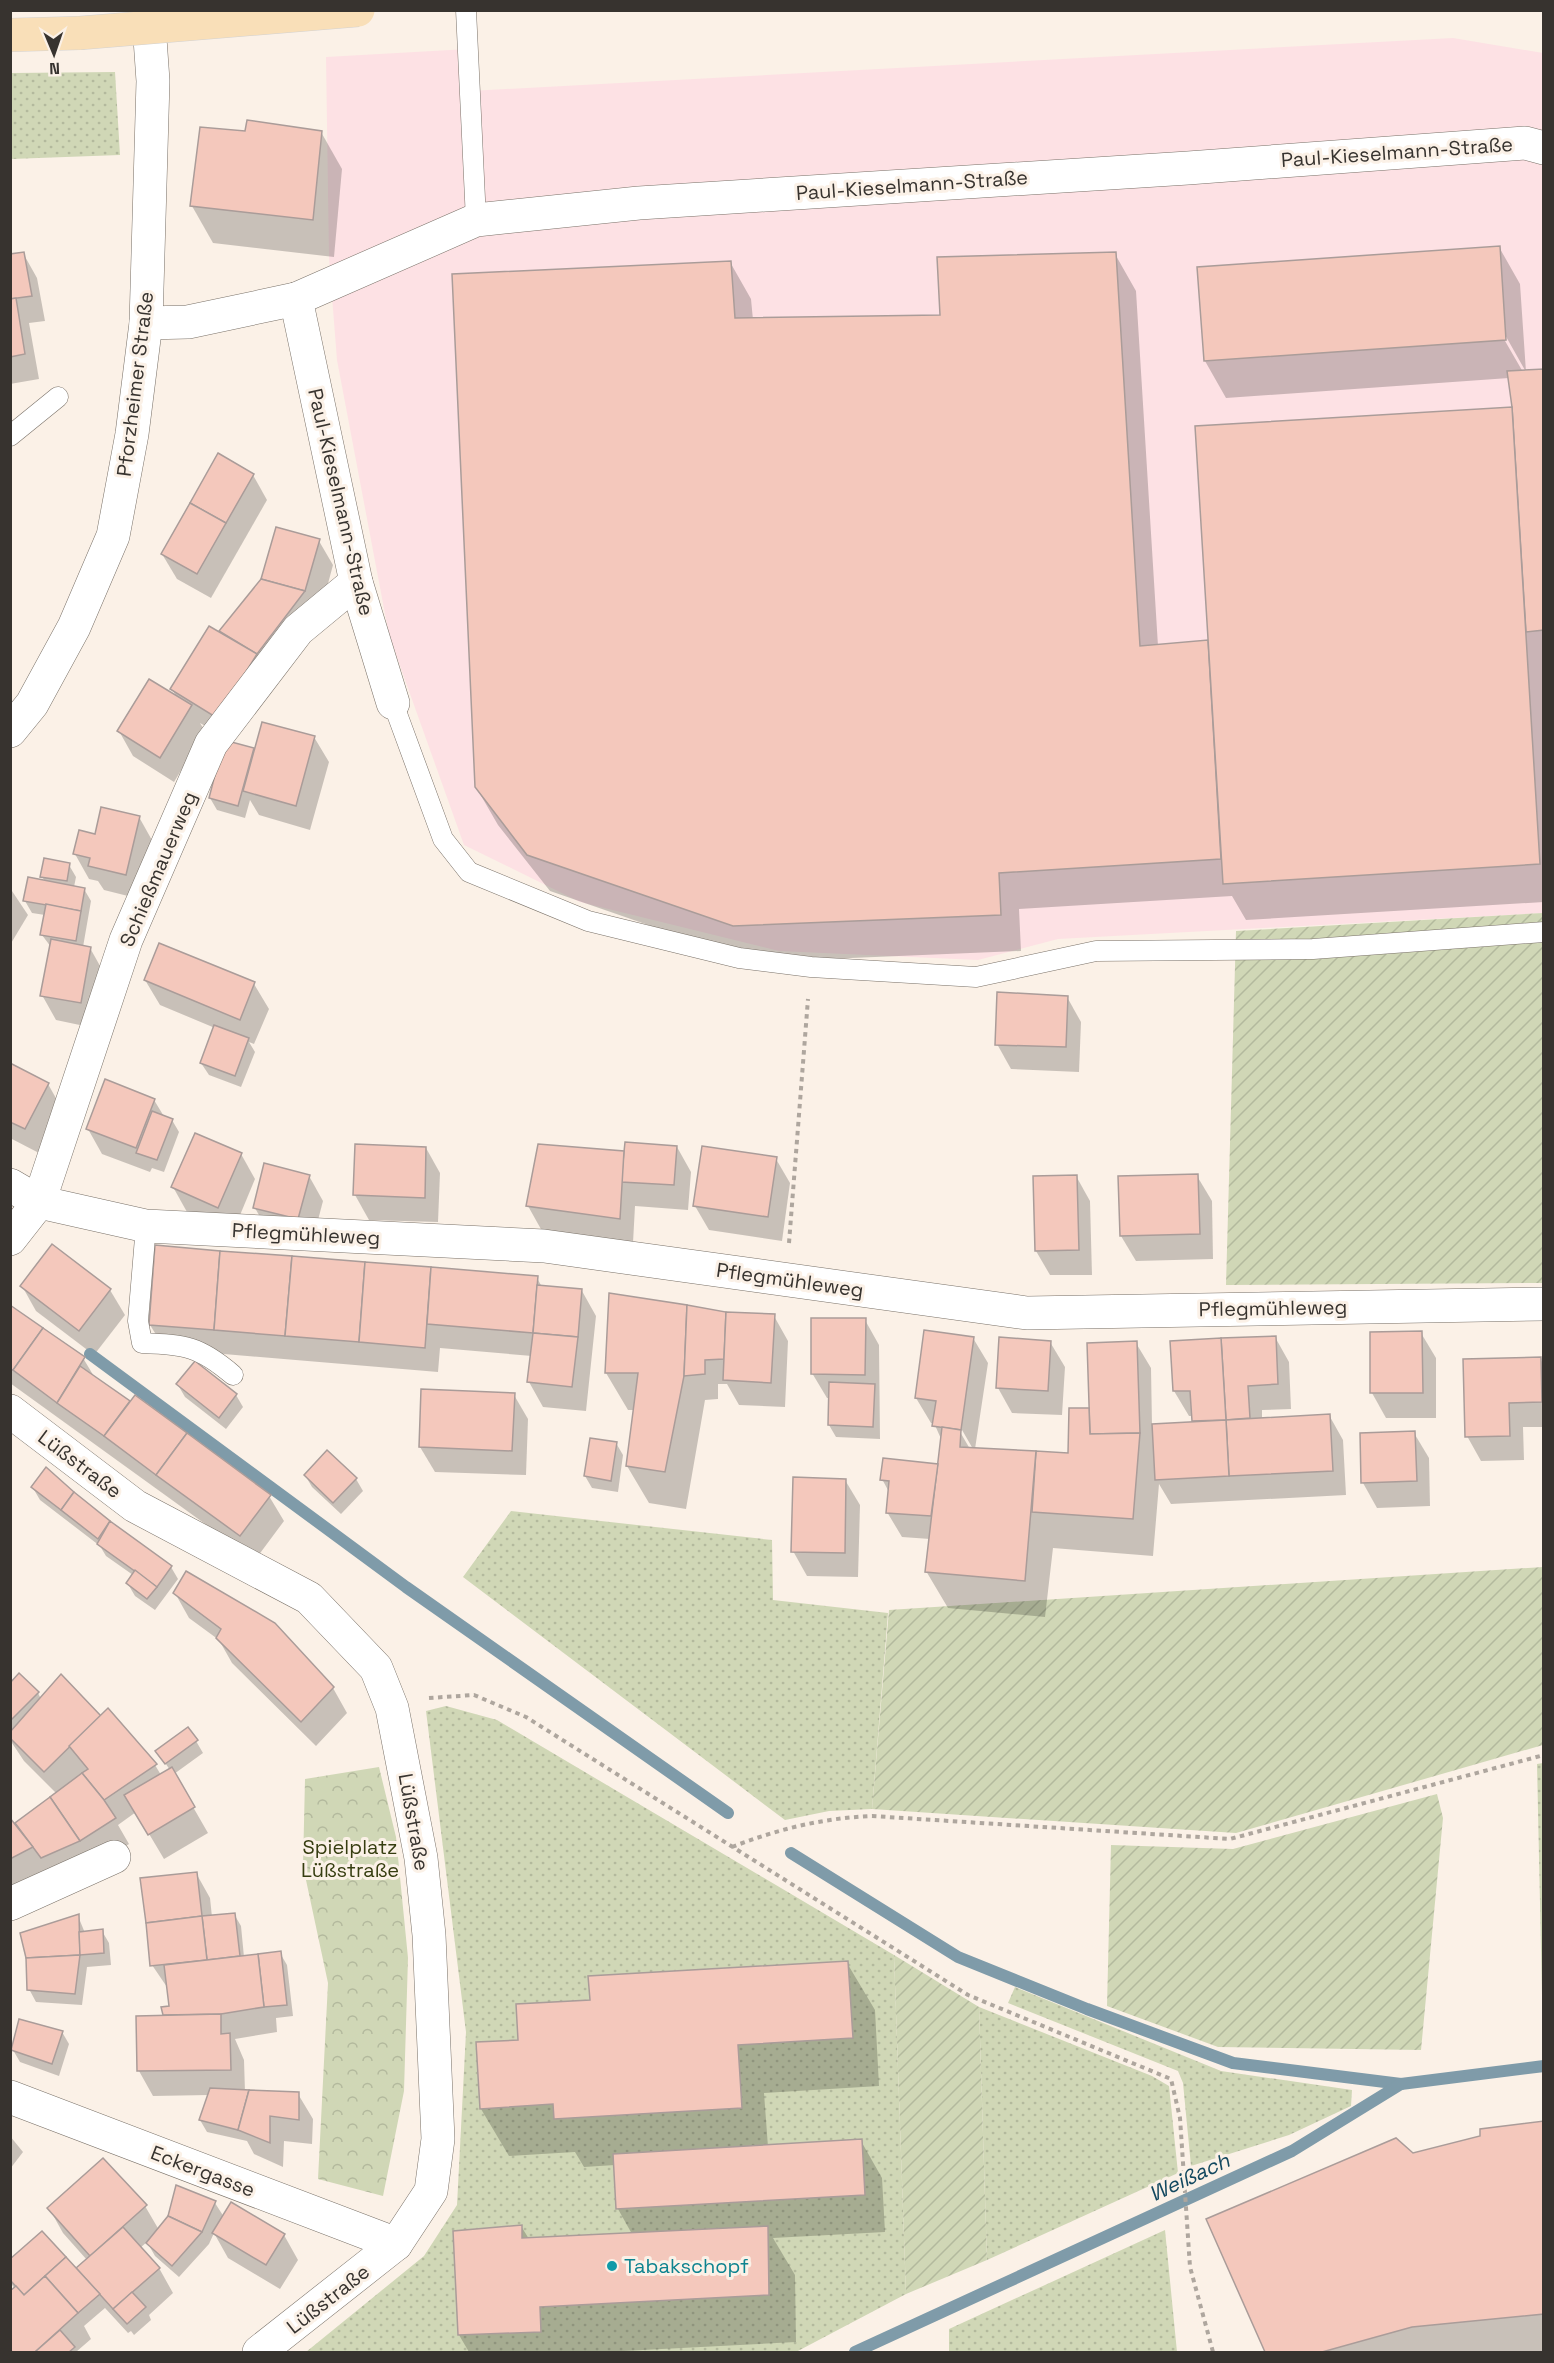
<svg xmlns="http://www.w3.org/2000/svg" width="1554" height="2363" font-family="'Space Grotesk',sans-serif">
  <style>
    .industrial { fill: #fde1e4 }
    .grass { fill: url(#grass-dots) }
    .forest { fill: url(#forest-crowns) }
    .garden { fill: url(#garden-furrows) }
    .shadow { fill: #0003; fill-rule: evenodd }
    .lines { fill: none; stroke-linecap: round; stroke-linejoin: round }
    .stream { stroke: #7f9ba9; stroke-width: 12 }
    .building { fill: #f4c8bc; stroke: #aa9c99; stroke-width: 1.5 }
    .service-casing { stroke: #797168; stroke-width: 21 }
    .minor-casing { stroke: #797168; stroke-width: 34 }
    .tertiary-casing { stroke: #797168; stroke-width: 34 }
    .primary-casing { stroke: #d3d2d1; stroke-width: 34 }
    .path { stroke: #aea69e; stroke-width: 4; stroke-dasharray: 4.5 4.5; stroke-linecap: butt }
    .service { stroke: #fff; stroke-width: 20 }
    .minor { stroke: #fff; stroke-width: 33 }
    .tertiary { stroke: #fff; stroke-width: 33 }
    .primary { stroke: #f9dfb8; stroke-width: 33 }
    .primary-bridge-casing { stroke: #d3d2d1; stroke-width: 34; stroke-linecap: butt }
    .primary-bridge { stroke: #f9dfb8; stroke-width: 33 }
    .culture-dot { fill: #0f9aa8; stroke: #fbf1e7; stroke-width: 2 }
    .labels { text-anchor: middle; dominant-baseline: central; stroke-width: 6; stroke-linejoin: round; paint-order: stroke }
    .street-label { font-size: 20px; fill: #37332f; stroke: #fbf1e7 }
    .park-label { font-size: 20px; fill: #363d10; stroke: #fbf1e7 }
    .culture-label { font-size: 20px; fill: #0d838f; stroke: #fbf1e7; text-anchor: start }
    .water-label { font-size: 21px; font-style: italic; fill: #13485f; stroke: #fbf1e7 }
  </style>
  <defs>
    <pattern id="grass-dots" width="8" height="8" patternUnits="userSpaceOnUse" patternTransform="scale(1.5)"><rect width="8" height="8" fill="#d0d7b6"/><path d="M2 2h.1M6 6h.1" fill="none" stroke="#b3b99d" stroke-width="1.8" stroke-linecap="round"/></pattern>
    <pattern id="forest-crowns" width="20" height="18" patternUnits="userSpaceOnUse" patternTransform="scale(1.5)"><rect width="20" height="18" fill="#d0d7b6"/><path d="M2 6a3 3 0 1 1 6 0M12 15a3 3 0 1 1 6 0" fill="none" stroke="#b3b99d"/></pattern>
    <pattern id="garden-furrows" width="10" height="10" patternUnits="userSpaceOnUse" patternTransform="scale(1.5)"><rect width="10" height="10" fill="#d0d7b6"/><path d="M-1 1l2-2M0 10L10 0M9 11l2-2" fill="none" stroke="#b3b99d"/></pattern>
  </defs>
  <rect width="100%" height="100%" fill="#fbf1e7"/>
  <polygon class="industrial" points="1453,38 1543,53 1543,913 1058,939 978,960 779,951 580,902 464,845 389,635 337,360 329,258 326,57 468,49 470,91"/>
  <g class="grass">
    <polygon points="115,72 120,155 11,159 11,73"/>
    <polygon points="511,1511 772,1540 773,1600 888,1613 872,1809 829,1811 785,1820 463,1577"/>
    <polygon points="446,1706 497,1720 894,1955 906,2294 796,2352 306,2352 424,2256 457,2205 466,2032 426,1711"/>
    <polygon points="1543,1763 1544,2042 1543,2042 1537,1764"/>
    <polygon points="1015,1987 1221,2071 1352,2090 1351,2106 1289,2135 1191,2166 1183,2083 1178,2071 1008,2003"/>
    <polygon points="979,2007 1152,2076 1169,2086 1178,2173 987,2260"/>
    <polygon points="1165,2230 1177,2352 949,2352 949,2329"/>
  </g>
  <polygon class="forest" points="379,1767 396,1837 408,1958 404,2091 383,2196 318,2179 328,1983 303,1866 305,1779"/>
  <g class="garden">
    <polygon points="1543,913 1543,1283 1226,1285 1236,931"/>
    <polygon points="1543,1567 1543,1745 1236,1833 872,1809 889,1610"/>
    <polygon points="1437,1794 1443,1818 1421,2050 1218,2047 1107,2006 1111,1845 1233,1849"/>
    <polygon points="894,1955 979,2007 987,2260 906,2294"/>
  </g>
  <g class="shadow">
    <polygon points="321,132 342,169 334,257 213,243 192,206"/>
    <path d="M1499 247 1520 284 1526 372 1544 371V902L1246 920 1232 896 1019 909 1021 951 755 962 550 891 498 825 476 787 730 262 751 299 753 320 941 317 1115 254 1136 291 1158 646 1210 641 1196 428 1514 408 1509 378 1226 398 1205 361ZM1504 333 1526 372H1523L1501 334Z"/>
    <polygon points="23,253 37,278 45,321 29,323 39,379 10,384 10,256"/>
    <polygon points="253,475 267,500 211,598 177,579 162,554"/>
    <polygon points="319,541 333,565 319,617 232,742 200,723 205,731 174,782 133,756 119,731 177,698 172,689 262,579"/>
    <polygon points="314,737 329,762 310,830 259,815 250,800 245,818 217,810 210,798 253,749 255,752"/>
    <polygon points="139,817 153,842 140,899 104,890 98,881 89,879 75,854 96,836"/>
    <polygon points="69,865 76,877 74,887 84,889 91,901 83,947 90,948 104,973 94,1028 56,1020 42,995 51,947 42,935 45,915 32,913 25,901 45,882 42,876"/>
    <polygon points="10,888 28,915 10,945"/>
    <polygon points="145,980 254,984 269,1009 254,1044 249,1042 255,1052 241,1087 209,1075 201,1063 215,1028 160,1005"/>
    <polygon points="1067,997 1081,1022 1079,1072 1011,1069 997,1044"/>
    <polygon points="10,1065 48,1084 62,1109 39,1153 10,1138"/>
    <polygon points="154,1100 165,1118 172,1120 179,1132 164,1172 152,1168 150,1172 102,1154 88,1129"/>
    <polygon points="539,1145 625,1152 677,1147 691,1172 688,1210 635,1206 633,1243 542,1231 528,1206"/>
    <polygon points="426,1148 440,1173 438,1222 369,1220 355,1195"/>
    <polygon points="241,1154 255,1179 233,1232 187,1212 173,1187"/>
    <polygon points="776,1159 790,1183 782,1241 709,1230 695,1206"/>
    <polygon points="309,1176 323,1201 312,1243 269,1233 255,1208"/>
    <polygon points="1076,1176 1090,1201 1092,1275 1050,1275 1036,1251"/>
    <polygon points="1197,1176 1212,1201 1213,1259 1136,1261 1121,1236"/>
    <polygon points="157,1247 537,1278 542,1287 582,1291 596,1316 586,1411 543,1407 529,1382 532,1356 440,1348 438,1372 165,1349 150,1325"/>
    <polygon points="22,1286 110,1290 125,1315 94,1355 36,1311"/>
    <polygon points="10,1307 83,1358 95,1378 269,1496 284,1521 255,1560 10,1383"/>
    <polygon points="726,1313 774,1316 788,1341 785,1407 739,1405 727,1384 718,1384 718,1399 705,1400 686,1509 649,1503 627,1466 635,1410 628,1410 606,1373"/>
    <polygon points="865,1320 879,1345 880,1439 836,1437 829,1425 830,1398 827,1398 812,1373"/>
    <polygon points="1371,1333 1421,1333 1436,1358 1436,1418 1386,1418 1372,1393"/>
    <path d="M1275 1337 1289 1362 1291 1409 1262 1410V1419L1329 1415 1343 1440 1346 1495 1171 1504 1159 1484 1153 1556 1053 1548 1045 1617 948 1608 926 1571 930 1539 902 1537 887 1512 889 1492 882 1479 939 1465 942 1441 934 1423H931L916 1398 973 1338 988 1363 975 1449 1070 1454 1088 1409 1091 1414 1136 1343 1151 1368 1152 1425 1194 1422 1193 1416H1189L1174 1391ZM958 1423 973 1449H970L956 1425Z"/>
    <polygon points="1050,1342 1065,1367 1062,1415 1012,1413 998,1388"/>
    <polygon points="1540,1359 1544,1365 1544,1427 1523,1427 1524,1460 1481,1461 1467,1436"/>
    <polygon points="178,1385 236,1395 243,1407 226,1429 185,1397"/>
    <polygon points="514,1395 528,1419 526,1475 435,1472 420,1447"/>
    <polygon points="1414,1433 1429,1458 1430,1506 1377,1508 1363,1483"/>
    <polygon points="616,1443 623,1455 618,1492 592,1488 585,1476"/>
    <polygon points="305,1475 356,1479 363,1491 341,1514 312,1487"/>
    <polygon points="845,1480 860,1505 858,1577 807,1576 793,1551"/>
    <polygon points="33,1488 109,1523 171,1567 178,1579 155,1610 135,1596 128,1584 133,1575 106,1556 100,1546 40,1500"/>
    <polygon points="175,1593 333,1688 347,1713 316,1746 232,1663 219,1640 189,1618"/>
    <polygon points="10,1678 38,1693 41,1699 101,1718 155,1765 161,1775 170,1770 157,1751 196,1741 203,1753 174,1774 208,1833 164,1859 136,1812 118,1825 129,1844 94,1866 10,1891 10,1820 15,1825 57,1794 24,1761 10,1740"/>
    <polygon points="196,1873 210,1898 212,1917 234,1914 241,1926 244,1957 280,1953 287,1965 293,2016 276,2018 277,2032 235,2039 244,2060 245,2092 298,2094 313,2119 312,2144 284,2141 283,2167 254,2154 247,2141 207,2132 200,2120 209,2095 153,2096 139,2071 165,2016 163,2008 170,2007 169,1990 152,1965"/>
    <polygon points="78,1916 85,1933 102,1931 109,1943 111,1965 87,1967 82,2005 36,2002 29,1989"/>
    <polygon points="847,1963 875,2010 879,2086 764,2093 768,2147 861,2141 882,2178 885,2232 773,2238 795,2275 796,2342 604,2352 469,2352 459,2335 521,2226 529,2239 632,2234 618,2209 615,2165 584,2167 575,2152 509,2156 481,2109 519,2042 591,2001"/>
    <polygon points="62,2032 69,2044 59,2076 20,2062 13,2050"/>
    <polygon points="1544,2122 1544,2352 1266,2352 1208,2220 1412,2155"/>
    <polygon points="10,2136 23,2152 10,2169"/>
    <polygon points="177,2187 215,2203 224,2217 284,2235 298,2260 280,2289 228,2258 214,2233 209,2244 179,2277 155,2256 147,2242 140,2248 159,2268 173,2293 149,2315 151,2320 134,2335 131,2331 128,2333 105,2308 84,2326 91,2339 76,2352 10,2352 10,2293 15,2289 10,2282 10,2261 80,2275 87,2260 63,2233 49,2208 145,2206 159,2230 170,2216"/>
  </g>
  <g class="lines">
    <g class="stream">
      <polyline points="90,1354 406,1587 728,1813"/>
      <polyline points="791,1853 958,1957 1087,2009 1233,2063 1401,2084"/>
      <polyline points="855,2352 1292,2151 1401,2084 1544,2066"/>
    </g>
  </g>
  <g class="building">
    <polygon points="247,120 322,131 313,220 190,206 200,127 245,131"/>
    <polygon points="1500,246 1506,340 1204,361 1197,267"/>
    <polygon points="24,252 32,296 10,299 10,254"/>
    <polygon points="1116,252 1140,646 1208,640 1221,859 999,873 1001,915 733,926 527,855 475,787 452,274 731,261 735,318 940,315 937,257"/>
    <polygon points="16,298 25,354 10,357 10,299"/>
    <polygon points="1544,369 1544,630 1526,632 1512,407 1507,371"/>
    <polygon points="1512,407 1540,864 1223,884 1195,426"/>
    <polygon points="218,453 254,474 226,523 190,503"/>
    <polygon points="190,503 226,523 197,574 161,554"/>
    <polygon points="276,527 320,539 305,591 261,579"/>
    <polygon points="261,579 305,591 257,654 219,631"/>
    <polygon points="209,626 257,654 217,718 170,689"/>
    <polygon points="149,679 192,705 160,758 117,731"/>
    <polygon points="262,722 315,736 296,806 243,791"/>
    <polygon points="224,740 254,748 238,806 209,798"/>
    <polygon points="101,807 140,816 126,875 88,866 90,858 73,854 79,830 95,834"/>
    <polygon points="44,858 70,863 67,881 40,877"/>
    <polygon points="28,877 85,888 81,911 23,901"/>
    <polygon points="46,904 81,911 76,941 40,935"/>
    <polygon points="51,939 91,947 81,1003 40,996"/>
    <polygon points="159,943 255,982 240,1020 144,980"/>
    <polygon points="997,992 1068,996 1066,1047 995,1045"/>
    <polygon points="214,1025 249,1038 235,1076 200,1063"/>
    <polygon points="10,1063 49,1083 25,1129 10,1122"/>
    <polygon points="105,1079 155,1099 136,1148 86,1129"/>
    <polygon points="152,1111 173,1119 157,1160 136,1153"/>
    <polygon points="195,1133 242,1153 218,1208 171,1187"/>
    <polygon points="625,1142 677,1146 674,1185 621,1182"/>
    <polygon points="355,1144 426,1147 425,1198 353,1195"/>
    <polygon points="538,1144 624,1151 620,1219 526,1206"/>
    <polygon points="702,1146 777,1157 768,1217 693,1206"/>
    <polygon points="264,1163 310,1175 298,1219 253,1208"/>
    <polygon points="1198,1174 1200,1234 1120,1236 1118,1176"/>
    <polygon points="1077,1175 1079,1250 1035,1251 1033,1176"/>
    <polygon points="52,1244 111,1289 79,1331 20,1286"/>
    <polygon points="155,1245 220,1251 214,1330 149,1325"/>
    <polygon points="220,1251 292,1256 285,1336 214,1330"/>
    <polygon points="292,1256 365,1262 359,1342 285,1336"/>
    <polygon points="365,1262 431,1267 425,1348 359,1342"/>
    <polygon points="431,1267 538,1276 533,1333 427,1324"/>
    <polygon points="537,1285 582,1289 578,1337 533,1333"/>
    <polygon points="609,1293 687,1305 684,1376 665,1472 626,1466 638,1373 605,1373"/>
    <polygon points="10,1305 43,1328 13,1370 10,1369"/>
    <polygon points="687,1305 726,1312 724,1359 705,1360 705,1374 684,1376"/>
    <polygon points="726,1312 775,1314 771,1383 723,1380"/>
    <polygon points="811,1318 866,1318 865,1375 811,1374"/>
    <polygon points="43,1328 85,1357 57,1403 13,1370"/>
    <polygon points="924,1330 974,1337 961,1430 932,1426 936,1401 915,1398"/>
    <polygon points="1422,1331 1423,1393 1370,1393 1370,1332"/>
    <polygon points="533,1333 578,1337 572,1387 527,1382"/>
    <polygon points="1276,1336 1278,1384 1248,1386 1250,1418 1226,1420 1221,1338"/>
    <polygon points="999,1337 1051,1341 1048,1391 996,1388"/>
    <polygon points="1221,1338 1226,1420 1192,1421 1190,1391 1173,1391 1170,1341"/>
    <polygon points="1137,1341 1140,1433 1090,1434 1087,1343"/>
    <polygon points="1541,1357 1542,1402 1509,1403 1510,1436 1465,1437 1463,1359"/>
    <polygon points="195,1361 237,1394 219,1418 176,1384"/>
    <polygon points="80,1366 130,1401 104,1436 57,1403"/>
    <polygon points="829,1382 875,1384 873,1427 828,1425"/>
    <polygon points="421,1389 515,1393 512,1451 419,1447"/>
    <polygon points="135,1395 187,1433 156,1475 104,1436"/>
    <polygon points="1069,1408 1089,1408 1090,1434 1140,1433 1133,1519 1032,1512 1036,1451 1068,1453"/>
    <polygon points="1330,1414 1333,1471 1229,1476 1226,1420"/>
    <polygon points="1226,1420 1229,1476 1155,1480 1152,1424"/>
    <polygon points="942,1427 961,1430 960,1447 1036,1451 1025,1581 925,1572"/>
    <polygon points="1415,1431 1417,1481 1361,1483 1360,1433"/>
    <polygon points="187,1433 271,1495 240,1536 156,1475"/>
    <polygon points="590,1438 617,1442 611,1481 584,1476"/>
    <polygon points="327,1450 357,1478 333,1503 304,1475"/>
    <polygon points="883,1458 938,1464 931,1516 886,1513 889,1481 880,1480"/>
    <polygon points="46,1467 74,1492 61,1510 31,1487"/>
    <polygon points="793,1477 846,1479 845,1553 791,1552"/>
    <polygon points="74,1492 110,1521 98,1539 61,1510"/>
    <polygon points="110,1521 172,1566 157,1587 97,1544"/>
    <polygon points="135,1570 157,1587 147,1599 126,1583"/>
    <polygon points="186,1571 275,1623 334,1687 301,1722 216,1638 221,1629 173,1593"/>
    <polygon points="19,1673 39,1692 10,1721 10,1683"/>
    <polygon points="61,1674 101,1716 44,1772 10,1738 10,1732"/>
    <polygon points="108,1708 157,1764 104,1800 82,1773 88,1769 69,1746"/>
    <polygon points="188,1727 198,1740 165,1764 155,1751"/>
    <polygon points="172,1767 195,1807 148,1835 124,1795"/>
    <polygon points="82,1773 104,1800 116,1818 80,1841 50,1797"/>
    <polygon points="50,1797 80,1841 41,1858 15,1823"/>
    <polygon points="10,1818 33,1847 10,1859"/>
    <polygon points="197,1872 202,1916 146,1923 140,1878"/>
    <polygon points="235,1913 240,1956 207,1960 202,1916"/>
    <polygon points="79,1914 80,1955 26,1958 20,1933"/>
    <polygon points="202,1916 207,1960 150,1966 146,1923"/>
    <polygon points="103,1929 104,1953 80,1955 79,1932"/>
    <polygon points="281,1951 287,2005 264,2007 258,1954"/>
    <polygon points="258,1954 264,2007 221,2014 163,2015 161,2007 169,2006 164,1965"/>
    <polygon points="80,1955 75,1994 27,1990 26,1958"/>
    <polygon points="848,1961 853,2038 738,2045 742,2108 554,2119 553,2104 480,2109 476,2042 518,2040 516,2004 590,2000 588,1976"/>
    <polygon points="221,2014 221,2034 230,2033 231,2070 137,2071 136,2016"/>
    <polygon points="19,2019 63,2031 52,2064 11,2050"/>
    <polygon points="210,2088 249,2090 238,2130 199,2120"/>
    <polygon points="249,2090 299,2092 299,2120 270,2116 270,2143 238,2130"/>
    <polygon points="1544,2121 1544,2314 1412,2327 1322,2352 1265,2352 1206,2219 1396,2138 1413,2153 1480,2136 1480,2129"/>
    <polygon points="862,2139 865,2195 616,2209 613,2154"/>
    <polygon points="103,2158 147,2205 90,2256 47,2208"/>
    <polygon points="176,2185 216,2201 202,2232 168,2216"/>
    <polygon points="231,2202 285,2234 266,2265 212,2233"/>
    <polygon points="168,2216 202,2232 172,2266 146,2243"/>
    <polygon points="522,2225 522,2238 768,2226 769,2295 540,2307 541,2332 458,2335 453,2231"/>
    <polygon points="123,2227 160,2268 113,2309 76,2268"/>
    <polygon points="42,2231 66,2257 24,2295 10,2280 10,2259"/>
    <polygon points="66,2257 100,2294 78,2313 45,2276"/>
    <polygon points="45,2276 78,2313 35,2352 13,2352 10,2350 10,2291 16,2286 24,2295"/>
    <polygon points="132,2292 146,2307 127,2324 113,2309"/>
    <polygon points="60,2330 75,2347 69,2352 35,2352"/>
  </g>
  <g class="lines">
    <defs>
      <g id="service">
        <polyline points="466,10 476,220"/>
        <polyline points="10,436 58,397"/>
        <polyline points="393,703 443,839 469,872 588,921 739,958 811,967 976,977 1096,951 1313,949 1544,932"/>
        <path d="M146 1226 138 1321 142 1343C186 1345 199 1346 233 1375"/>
      </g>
      <g id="minor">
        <polyline points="296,299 356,582 393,703"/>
        <polyline points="146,323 188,322 296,299 476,220 639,203 1188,168 1525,143 1544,148"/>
        <polyline points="10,1185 39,1202 146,1226 544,1246 1027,1313 1544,1304"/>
        <polyline points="10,1239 39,1202 126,940 211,744 298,630 356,582"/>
        <polyline points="10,1411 135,1506 309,1598 376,1668 392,1708 421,1858 429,1935 438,2139 431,2191 396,2244 259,2352"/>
        <polyline points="10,1904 114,1857"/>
        <polyline points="10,2097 396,2244"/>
      </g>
      <polyline id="tertiary" points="10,731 32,704 74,627 113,536 132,434 146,323 153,81 148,10"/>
      <polyline id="primary" points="10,35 80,33"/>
    </defs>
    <use href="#service" class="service-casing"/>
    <use href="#minor" class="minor-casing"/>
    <use href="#tertiary" class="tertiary-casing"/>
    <use href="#primary" class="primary-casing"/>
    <g class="path">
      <polyline points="789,1243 808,999"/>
      <polyline points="429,1698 474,1695 526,1717 968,1995 1171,2079 1180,2118 1190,2267 1213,2352"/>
      <path d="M732 1847C778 1829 823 1818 872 1816L1230 1839 1544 1755"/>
    </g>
    <use href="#service" class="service"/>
    <use href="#minor" class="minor"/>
    <use href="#tertiary" class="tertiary"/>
    <use href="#primary" class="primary"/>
    <defs>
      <polyline id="primary-bridge" points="80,33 358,10"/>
    </defs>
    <use href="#primary-bridge" class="primary-bridge-casing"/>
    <use href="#primary-bridge" class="primary-bridge"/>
  </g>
  <circle class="culture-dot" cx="612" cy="2266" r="6"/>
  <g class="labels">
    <g class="street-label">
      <text transform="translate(1397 152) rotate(-4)">Paul-Kieselmann-Straße</text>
      <text transform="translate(912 185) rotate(-4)">Paul-Kieselmann-Straße</text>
      <text transform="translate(135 384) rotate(-83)">Pforzheimer Straße</text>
      <text transform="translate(341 502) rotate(77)">Paul-Kieselmann-Straße</text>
      <text transform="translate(158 869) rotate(-67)">Schießmauerweg</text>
      <text transform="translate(306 1234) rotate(3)">Pflegmühleweg</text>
      <text transform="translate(790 1280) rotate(8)">Pflegmühleweg</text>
      <text transform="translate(1273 1308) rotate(-1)">Pflegmühleweg</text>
      <text transform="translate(80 1464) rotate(37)">Lüßstraße</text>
      <text transform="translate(414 1822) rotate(80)">Lüßstraße</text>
      <text transform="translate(203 2171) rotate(21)">Eckergasse</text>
      <text transform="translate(328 2299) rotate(-38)">Lüßstraße</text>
    </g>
    <g class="park-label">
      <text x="350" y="1847">Spielplatz<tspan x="350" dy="23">Lüßstraße</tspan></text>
    </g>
    <g class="culture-label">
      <text x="624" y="2266">Tabakschopf</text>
    </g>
    <g class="water-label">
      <text transform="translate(1189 2177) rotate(-25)">Weißach</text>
    </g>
  </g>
  <rect width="1554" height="2363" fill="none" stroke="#37332f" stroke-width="24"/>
  <g transform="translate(54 54) rotate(178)" stroke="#fbf1e7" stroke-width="4.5" paint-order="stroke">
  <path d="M0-4.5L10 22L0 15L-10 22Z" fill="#37332f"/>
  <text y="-9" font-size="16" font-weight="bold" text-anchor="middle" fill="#37332f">N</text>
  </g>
</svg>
